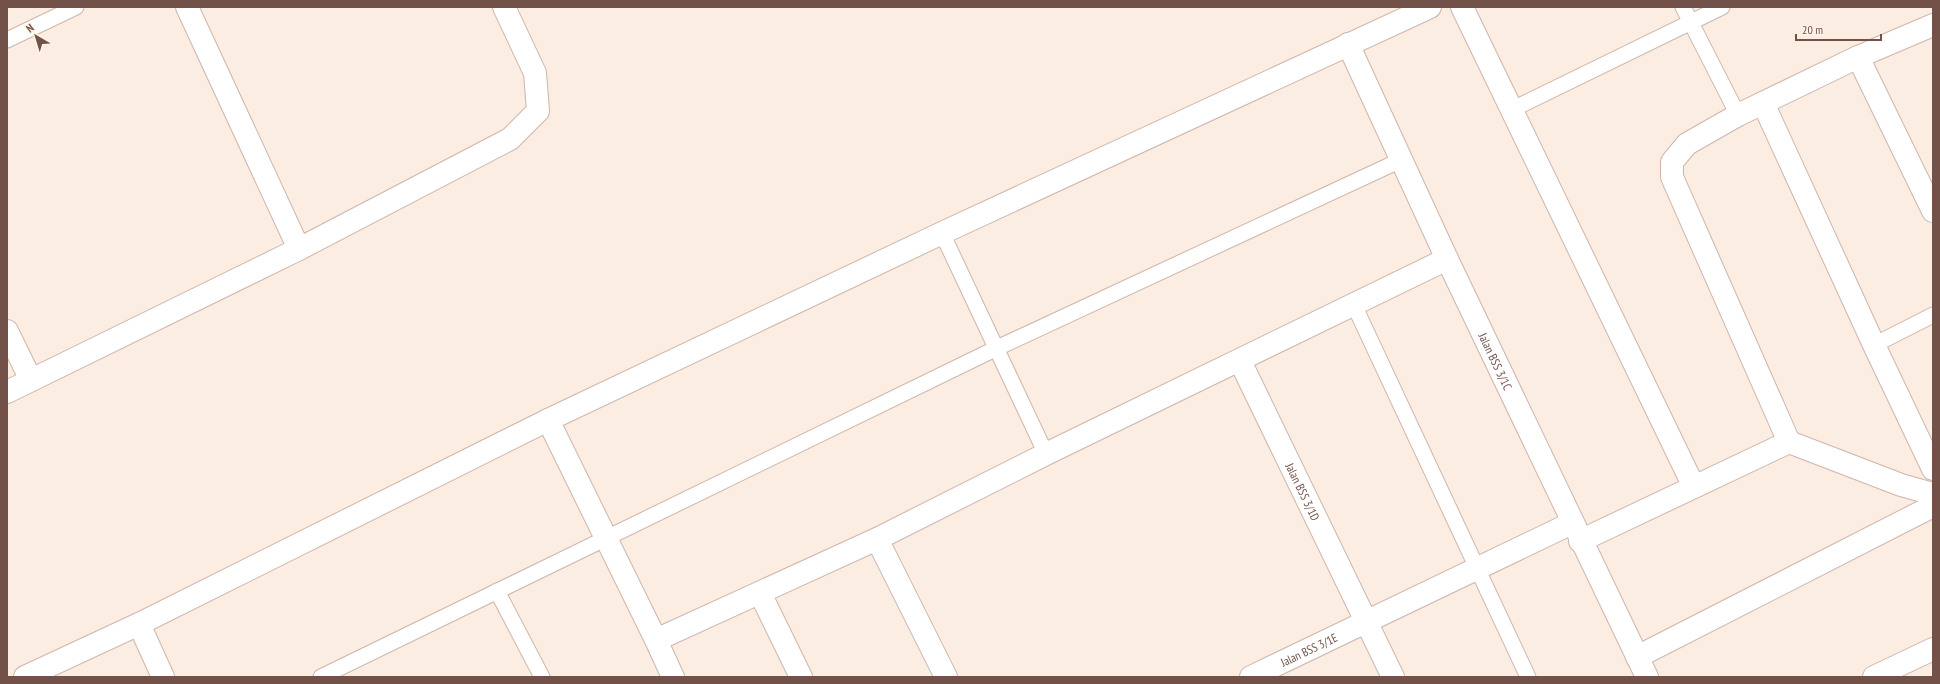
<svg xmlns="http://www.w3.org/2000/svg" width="1940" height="684" font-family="'PT Sans Narrow',sans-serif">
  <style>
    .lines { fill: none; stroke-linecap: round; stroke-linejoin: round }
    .service-casing { stroke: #ceb5ab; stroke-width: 17 }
    .minor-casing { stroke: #ceb5ab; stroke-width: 24 }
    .service { stroke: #fff; stroke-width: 15 }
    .minor { stroke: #fff; stroke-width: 22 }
    .labels { text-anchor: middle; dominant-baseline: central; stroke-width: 4; stroke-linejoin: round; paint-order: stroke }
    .street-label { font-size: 12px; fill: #725149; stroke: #fff2e7 }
  </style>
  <rect width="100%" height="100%" fill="#fbede1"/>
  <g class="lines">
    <defs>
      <g id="service">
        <polyline points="1683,7 1738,115"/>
        <polyline points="7,40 76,7"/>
        <polyline points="1511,110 1722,7"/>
        <polyline points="942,233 1046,454"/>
        <polyline points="1354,305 1528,677"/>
        <polyline points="1874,345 1933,315"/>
        <polyline points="497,591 542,677"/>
        <polyline points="321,677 997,348 1401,160"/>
      </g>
      <g id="minor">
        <polyline points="187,7 299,249"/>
        <polyline points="1462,7 1694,487"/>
        <path id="s1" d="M1348 44 1447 259 1647 677"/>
        <polyline points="1858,57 1933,211"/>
        <polyline points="1763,103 1874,345 1933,469"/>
        <polyline points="7,331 31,380"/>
        <path id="s2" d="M1240 361 1393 677"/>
        <polyline points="7,392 299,249 510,139 538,111 535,73 504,7"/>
        <polyline points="548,420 656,640 877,539 1046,454 1447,259"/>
        <polyline points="1789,442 1901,485 1933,494"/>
        <polyline points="877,539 946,677"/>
        <polyline points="1580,541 1789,442 1672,177 1672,162 1687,144 1738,115 1858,57 1933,25"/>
        <polyline points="760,593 801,677"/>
        <polyline points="139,624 163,677"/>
        <polyline points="656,640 673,677"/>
        <polyline points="1637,657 1933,506"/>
        <polyline points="25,677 139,624 548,420 942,233 1430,7"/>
        <path id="s3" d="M1251 677 1572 523"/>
        <polyline points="1874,677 1933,649"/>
      </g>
    </defs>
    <use href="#service" class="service-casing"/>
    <use href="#minor" class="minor-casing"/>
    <use href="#service" class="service"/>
    <use href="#minor" class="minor"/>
  </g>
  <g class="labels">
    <g class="street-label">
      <text stroke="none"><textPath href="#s1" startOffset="350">Jalan BSS 3/1C</textPath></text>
      <text stroke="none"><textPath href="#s2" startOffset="145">Jalan BSS 3/1D</textPath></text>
      <text stroke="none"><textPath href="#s3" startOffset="64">Jalan BSS 3/1E</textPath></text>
    </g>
  </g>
  <rect width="1940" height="684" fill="none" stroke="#725149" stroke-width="16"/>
  <g transform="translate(36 36) rotate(322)" stroke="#fff2e7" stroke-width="3" paint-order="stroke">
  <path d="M0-3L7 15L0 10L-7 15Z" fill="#725149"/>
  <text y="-6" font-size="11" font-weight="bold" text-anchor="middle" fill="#725149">N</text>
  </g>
  <path d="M1796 34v6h85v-6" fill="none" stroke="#725149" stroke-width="2"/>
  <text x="1802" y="34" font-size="12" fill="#725149" stroke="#fff2e7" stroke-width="3" paint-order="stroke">20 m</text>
</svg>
